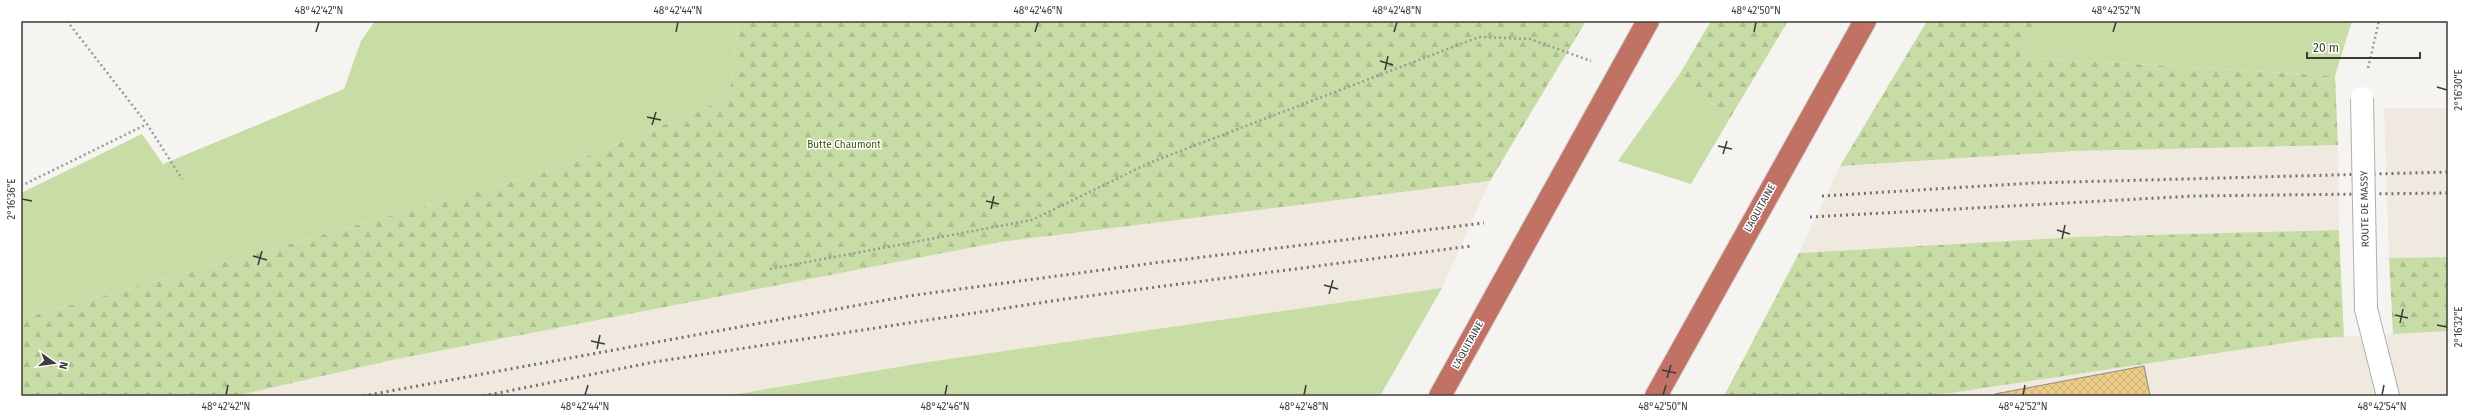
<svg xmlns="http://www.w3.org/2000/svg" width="2469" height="417" font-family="'Fira Sans',sans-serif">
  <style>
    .built { fill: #efe9df }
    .grass { fill: #c7dda5 }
    .forest { fill: url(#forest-firs) }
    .building { fill: url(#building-cross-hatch); stroke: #8c8b87 }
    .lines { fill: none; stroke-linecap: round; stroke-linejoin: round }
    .minor-casing { stroke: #b1afac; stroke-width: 24 }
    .highway-casing { stroke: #d0d0cf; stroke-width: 24 }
    .path { stroke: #9b9a97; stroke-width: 2.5; stroke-dasharray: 2 3; stroke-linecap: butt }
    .minor { stroke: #fff; stroke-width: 22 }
    .highway { stroke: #c17265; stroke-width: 22 }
    .rail { stroke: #72716e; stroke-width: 3; stroke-dasharray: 2 4; stroke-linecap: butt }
    .minor-bridge-casing { stroke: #b1afac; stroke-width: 24; stroke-linecap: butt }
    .minor-bridge { stroke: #fff; stroke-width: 22 }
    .ticks { fill: none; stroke: #3c3b39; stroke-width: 1.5 }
    .labels { text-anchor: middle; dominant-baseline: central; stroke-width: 3; stroke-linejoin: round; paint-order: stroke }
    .park-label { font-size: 10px; fill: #3a4f02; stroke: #fff }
    .street-label { font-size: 10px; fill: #3c3b39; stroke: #fff }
    .neatline { fill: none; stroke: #3c3b39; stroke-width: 1.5 }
    .ticks-label { font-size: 10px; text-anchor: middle; fill: #3c3b39 }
  </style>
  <defs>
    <pattern id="forest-firs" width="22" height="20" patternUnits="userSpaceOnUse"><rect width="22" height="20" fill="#c7dda5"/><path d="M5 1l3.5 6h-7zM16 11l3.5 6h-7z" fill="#acbf8f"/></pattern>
    <pattern id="building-cross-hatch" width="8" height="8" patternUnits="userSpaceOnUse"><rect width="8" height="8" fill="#edcc88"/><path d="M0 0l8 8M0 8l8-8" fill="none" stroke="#ccb076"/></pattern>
  </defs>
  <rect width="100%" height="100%" fill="#f5f4f0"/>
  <g class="built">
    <polygon points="2384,108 2448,108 2448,257 2389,258"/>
    <polygon points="2338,145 2339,230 2076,237 1799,253 1840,166 2075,151"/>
    <polygon points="1490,181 1442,288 928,362 725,396 235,396 392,360 1000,242"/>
    <polygon points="2448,331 2448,396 1930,396 2318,338"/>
  </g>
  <g class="grass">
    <polygon points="375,21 739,21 729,98 556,169 21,319 21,193 142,134 163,164 344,89 361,41"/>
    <polygon points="2039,21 2352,21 2335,76 2020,57"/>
    <polygon points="1679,75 1730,118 1691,184 1618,161"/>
    <polygon points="1442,288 1380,396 725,396 928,362"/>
  </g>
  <g class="forest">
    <polygon points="739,21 1586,21 1490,181 1000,242 392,360 235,396 21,396 21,319 556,169 729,98"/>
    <polygon points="1711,21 1788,21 1730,118 1679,75"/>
    <polygon points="1927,21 2039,21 2020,57 2335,76 2338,145 2075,151 1840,166"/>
    <polygon points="2339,230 2344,337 2318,338 1930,396 1724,396 1799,253 2076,237"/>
    <polygon points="2448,257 2448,331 2393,334 2389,258"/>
  </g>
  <polygon class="building" points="2144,366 2150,396 1996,396 1995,394"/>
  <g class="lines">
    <defs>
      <polyline id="minor" points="2366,309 2388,396"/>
      <g id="highway">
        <polyline points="1440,396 1648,21"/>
        <polyline points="1656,396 1865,21"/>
      </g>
    </defs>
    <use href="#minor" class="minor-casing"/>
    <use href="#highway" class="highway-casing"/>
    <g class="path">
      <polyline points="67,21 147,124 182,179"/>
      <polyline points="2368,68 2379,21"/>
      <polyline points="21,186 147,124"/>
      <polyline points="770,269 1032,220 1149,163 1479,37 1530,39 1591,61"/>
    </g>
    <use href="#minor" class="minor"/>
    <use href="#highway" class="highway"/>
    <g class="rail">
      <polyline points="1822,196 2032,183 2448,172"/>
      <polyline points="1810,217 2194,196 2448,193"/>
      <polyline points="363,396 908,296 1154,263 1484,223"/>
      <polyline points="483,396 654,362 1065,299 1471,246"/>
    </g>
    <defs>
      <polyline id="minor-bridge" points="2362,98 2366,309"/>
    </defs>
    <use href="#minor-bridge" class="minor-bridge-casing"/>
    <use href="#minor-bridge" class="minor-bridge"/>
  </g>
  <path class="ticks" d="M316 32 319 22M676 32 678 22M1035 32 1038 22M1394 32 1397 22M1754 32 1756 22M2113 32 2116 22M1380 61 1393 65M1385 70 1388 56M2437 87 2447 90M647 117 661 120M652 125 656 112M1718 146 1732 149M1723 154 1727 141M22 199 32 201M986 201 999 204M991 209 994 196M2057 230 2070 234M2062 239 2065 225M253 256 267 260M258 265 262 251M1324 285 1338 289M1329 294 1333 280M2395 315 2408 318M2400 323 2403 309M2437 325 2447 327M591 341 605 344M597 349 600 335M1662 370 1676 373M1667 378 1671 365M226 395 228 385M585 395 588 385M945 395 947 385M1304 395 1306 385M1663 395 1666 385M2023 395 2025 385M2382 395 2384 385"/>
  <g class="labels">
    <g class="park-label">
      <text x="844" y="145">Butte Chaumont</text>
    </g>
    <g class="street-label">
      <text transform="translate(1760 208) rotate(-61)">L'AQUITAINE</text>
      <text transform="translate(2365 209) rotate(-91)">ROUTE DE MASSY</text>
      <text transform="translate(1468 345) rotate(-61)">L'AQUITAINE</text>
    </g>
  </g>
  <rect width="2469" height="417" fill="none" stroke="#ffffff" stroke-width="44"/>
  <g transform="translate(54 363) rotate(104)" stroke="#ffffff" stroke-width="3" paint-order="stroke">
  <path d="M0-3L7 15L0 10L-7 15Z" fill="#3c3b39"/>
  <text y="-6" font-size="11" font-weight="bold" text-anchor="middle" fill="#3c3b39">N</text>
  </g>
  <path d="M2307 52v6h113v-6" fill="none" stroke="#3c3b39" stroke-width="2"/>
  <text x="2313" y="52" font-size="12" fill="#3c3b39" stroke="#ffffff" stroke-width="3" paint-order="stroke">20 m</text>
  <rect x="22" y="22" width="2425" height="373" class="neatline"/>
  <g class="ticks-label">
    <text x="319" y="14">48°42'42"N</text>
    <text x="678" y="14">48°42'44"N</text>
    <text x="1038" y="14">48°42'46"N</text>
    <text x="1397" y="14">48°42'48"N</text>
    <text x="1756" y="14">48°42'50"N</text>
    <text x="2116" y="14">48°42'52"N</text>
    <text transform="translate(2458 90) rotate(-90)" y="4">2°16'30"E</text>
    <text transform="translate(11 199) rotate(-90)" y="4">2°16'36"E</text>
    <text transform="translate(2458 327) rotate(-90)" y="4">2°16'32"E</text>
    <text x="226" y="410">48°42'42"N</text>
    <text x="585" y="410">48°42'44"N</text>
    <text x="945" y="410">48°42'46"N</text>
    <text x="1304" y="410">48°42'48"N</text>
    <text x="1663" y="410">48°42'50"N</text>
    <text x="2023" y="410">48°42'52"N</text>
    <text x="2382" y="410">48°42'54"N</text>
  </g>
</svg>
